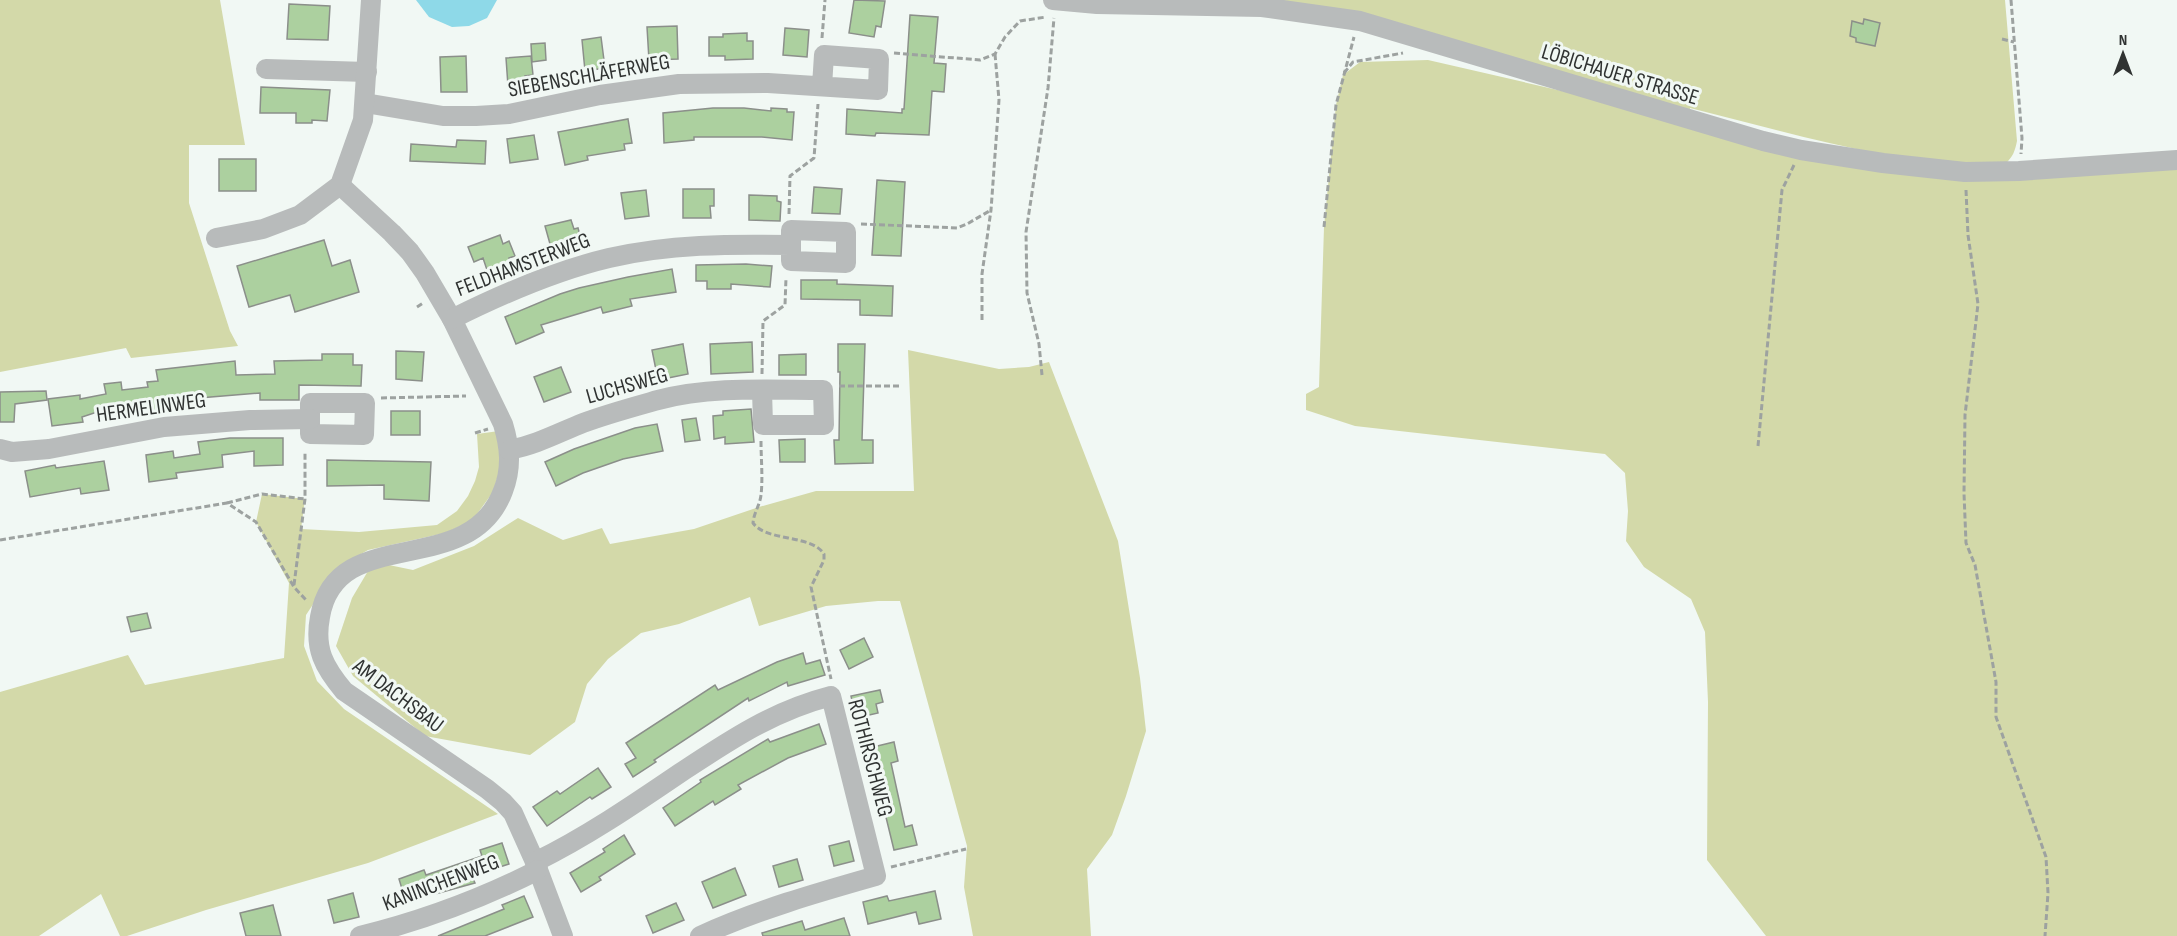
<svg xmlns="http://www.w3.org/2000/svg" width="2177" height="936" font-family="'Sofia Sans Condensed',sans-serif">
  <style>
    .green { fill: #d3d9a9 }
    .water { fill: #8ed9e8 }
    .building { fill: #acd09f; stroke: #8b8f8a; stroke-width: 1.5 }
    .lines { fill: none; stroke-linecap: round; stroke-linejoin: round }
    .path { stroke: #9da2a0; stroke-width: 3; stroke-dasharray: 6 3; stroke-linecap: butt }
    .minor { stroke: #b8bbbb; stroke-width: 20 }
    .labels { text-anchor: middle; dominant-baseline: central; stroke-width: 6; stroke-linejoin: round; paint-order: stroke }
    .street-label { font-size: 22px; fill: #303332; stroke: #f1f8f4 }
  </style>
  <rect width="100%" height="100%" fill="#f1f8f4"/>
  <g class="green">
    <polygon points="0,0 220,0 245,145 189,145 189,203 230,331 238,346 131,358 126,348 0,372"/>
    <path d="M1100 0H2005L2017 141C2015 151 2013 157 2005 164 1963 163 1922 161 1881 154 1817 142 1754 124 1690 108L1689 120 1965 172 2177 160V936H1766L1707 860 1708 702 1705 632 1691 599 1644 567 1626 541 1628 511 1625 473 1605 454 1355 426 1306 410V394L1319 387 1324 227 1336 105 1343 75 1360 62 1428 60 1675 117 1360 21Z"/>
    <polygon points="908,350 999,369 1029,367 1049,362 1118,541 1140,678 1146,731 1126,796 1112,835 1087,869 1091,936 973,936 964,887 967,846 900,601 878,601 826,606 759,626 750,597 679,624 641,633 608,659 587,684 575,722 530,755 425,736 353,676 336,646 352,598 368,571 384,564 413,570 474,546 518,518 563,540 602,528 610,544 694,529 759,507 816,491 914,491"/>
    <polygon points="499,431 502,462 493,492 472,521 445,533 368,550 337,568 306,615 304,646 317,681 344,709 498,814 368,863 206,910 127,936 120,936 101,894 39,936 0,936 0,692 128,655 145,685 284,658 289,583 256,522 262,494 305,499 301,529 359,532 437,525 457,511 468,496 475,481 479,467 477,434"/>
  </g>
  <polygon class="water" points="416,0 497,0 487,18 469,26 452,27 429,17"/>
  <g class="building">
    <polygon points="854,0 885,1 881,27 876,26 874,37 849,33"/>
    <polygon points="289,4 330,6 328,40 287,39"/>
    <polygon points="910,15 938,17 934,63 946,64 944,92 932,91 929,135 876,133 875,136 846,134 847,109 902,113 902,109 904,109"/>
    <polygon points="1864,19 1880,23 1875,46 1856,42 1856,38 1850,36 1852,21 1863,24"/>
    <polygon points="677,26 678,59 649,60 647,27"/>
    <polygon points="785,28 809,30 807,57 783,55"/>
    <polygon points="747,33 747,41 753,41 753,59 725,60 725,56 709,56 709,37 723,37 723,34"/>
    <polygon points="601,37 605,68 585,71 582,40"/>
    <polygon points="545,43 546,60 532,62 531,44"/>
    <polygon points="466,56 467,92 441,92 440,57"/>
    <polygon points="531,56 533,75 525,76 527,84 508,86 506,58"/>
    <polygon points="261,87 330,90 327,121 312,120 312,123 296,123 296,113 260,113"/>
    <polygon points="713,108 744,108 771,111 771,108 787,109 787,112 794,112 792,140 762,137 694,137 694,140 664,143 663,113"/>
    <polygon points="628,119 632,143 624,144 625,150 587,156 588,160 565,165 558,132"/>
    <polygon points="534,135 538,159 510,163 507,139"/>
    <polygon points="457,140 486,141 485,164 410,161 411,144 456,147"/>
    <rect x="219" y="159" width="37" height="32"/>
    <polygon points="877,180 905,182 901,256 872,255"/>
    <polygon points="814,187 842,189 840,214 812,213"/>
    <polygon points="683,189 714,189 714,206 710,206 711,218 683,218"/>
    <polygon points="646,190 649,216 625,219 621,193"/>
    <polygon points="749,195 777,196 777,201 781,202 780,221 749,220"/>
    <polygon points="571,220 574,229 578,228 582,243 552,251 545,226"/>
    <polygon points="500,235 503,244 509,241 515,256 509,258 510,261 487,270 483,258 474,262 468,247"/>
    <polygon points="324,240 332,266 350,260 359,292 295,312 290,295 249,307 237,266"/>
    <polygon points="746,264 772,266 770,287 731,284 731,289 707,289 707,281 696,281 696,265"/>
    <polygon points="672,269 676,292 630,299 632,306 603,313 601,307 541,325 544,332 516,344 505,317 560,294 579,288 628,277"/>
    <polygon points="801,280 837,280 837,284 893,286 892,316 860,315 860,300 801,299"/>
    <polygon points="752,342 753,372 711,374 710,344"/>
    <polygon points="683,344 688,374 658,380 652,350"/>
    <polygon points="838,344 865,344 862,440 873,440 873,463 835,464 834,440 839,440 840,372 838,372"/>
    <polygon points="396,351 424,352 422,381 396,379"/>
    <polygon points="322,354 353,354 353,365 362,365 361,386 299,385 299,400 260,400 260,393 187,399 187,405 127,414 128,417 111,419 109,408 82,417 83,422 52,426 48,399 80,395 80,399 106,394 104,384 121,382 122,390 148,387 147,382 158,381 156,370 235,361 236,375 275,374 274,361 322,360"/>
    <polygon points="806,354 806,375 779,375 779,355"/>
    <polygon points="561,367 571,392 544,402 534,377"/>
    <polygon points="46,391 47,400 15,404 14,422 0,422 0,392"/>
    <polygon points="751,409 754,442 725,444 725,437 714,439 713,416 723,415 723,411"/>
    <rect x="391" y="411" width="29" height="24"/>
    <polygon points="696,418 700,440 685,442 682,420"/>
    <polygon points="657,424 663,451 623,459 583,473 556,486 545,462 574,449 635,428"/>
    <polygon points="230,438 283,438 283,465 254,466 254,451 222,455 223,467 176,473 177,478 149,482 146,455 173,451 174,458 200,454 198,442"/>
    <polygon points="805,439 805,462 780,462 779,440"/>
    <polygon points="327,460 431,462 429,501 384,499 384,485 327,486"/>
    <polygon points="104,461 109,490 81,494 80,488 30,497 25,471 55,465 56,468"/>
    <polygon points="147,613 151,628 131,632 127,617"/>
    <polygon points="864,638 873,657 849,669 840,650"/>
    <polygon points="803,653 806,664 820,660 825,675 788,686 787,682 749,701 748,698 654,760 656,762 633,777 625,764 636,758 626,743 715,685 718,690 777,662"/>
    <polygon points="880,690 883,702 876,704 878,713 856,718 851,696"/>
    <polygon points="819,724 826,744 788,758 738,785 741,789 715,805 713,801 675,826 663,808 701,782 700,780 768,739 770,742"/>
    <polygon points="894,742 898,761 891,763 905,827 912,825 917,845 894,850 884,809 880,810 875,788 883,786 873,747"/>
    <polygon points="598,768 611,787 592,799 590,797 547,826 533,807 557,791 560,794"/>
    <polygon points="624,835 635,854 599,877 601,880 581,892 570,873 605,852 603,849"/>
    <polygon points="849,841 854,861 834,866 829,846"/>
    <polygon points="502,843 509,864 472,876 475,883 406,902 399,879 424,870 426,875 482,856 480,850"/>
    <polygon points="797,859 803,880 779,887 773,866"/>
    <polygon points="735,868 746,895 713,908 702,882"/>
    <polygon points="935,891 941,919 919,924 916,912 868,924 863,902 887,896 889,901"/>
    <polygon points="353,893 359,917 334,923 328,900"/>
    <polygon points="524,896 533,917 485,936 438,936 504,909 502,905"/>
    <polygon points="676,903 684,920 653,933 646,916"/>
    <polygon points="273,905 281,936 246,936 240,913"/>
    <polygon points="844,918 850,936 763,936 762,933 802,921 805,930"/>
  </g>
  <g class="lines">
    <g class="path">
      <polyline points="2011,0 2022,138 2021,154"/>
      <polyline points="822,38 825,0"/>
      <polyline points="2002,39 2014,42"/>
      <polyline points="894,53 980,60 995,54 1005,37 1020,21 1046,17"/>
      <polyline points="1344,73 1353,62 1403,53"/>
      <polyline points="1966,190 1968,235 1978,304 1965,415 1964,493 1966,543 1975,565 1996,682 1996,717 2046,857 2048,893 2045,936"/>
      <polyline points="789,214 790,176 814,158 818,104"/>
      <polyline points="861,224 957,228 967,224 991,210"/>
      <polyline points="1324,227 1336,105 1354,37"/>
      <polyline points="417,307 423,303"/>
      <polyline points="982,320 982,274 991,210 999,100 995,54"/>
      <polyline points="762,374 763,321 785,305 786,278"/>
      <polyline points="1042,375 1039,344 1027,293 1026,232 1048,88 1054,18"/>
      <polyline points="839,386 900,386"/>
      <polyline points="381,398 466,396"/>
      <polyline points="475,433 488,429"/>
      <path d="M761 441C761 459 763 478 761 495 760 505 754 512 753 523 767 542 811 534 824 554V560L811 587 831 679"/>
      <polyline points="1758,446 1782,190 1794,165"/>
      <polyline points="227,503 262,494 305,499"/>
      <polyline points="0,540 227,503 256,522 294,587 306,600"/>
      <polyline points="294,585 305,499 305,452"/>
      <polyline points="891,867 966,849"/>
    </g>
    <g class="minor">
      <polyline points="1053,0 1097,4 1262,7 1360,21 1763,141 1801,150 1883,163 1965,172 2019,171 2177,160"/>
      <polyline points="266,69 367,72"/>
      <polyline points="365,103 443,116 476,116 509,114 600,95 679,84 768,83 878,90 879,59 824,55 822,86"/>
      <path d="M340 185 392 233 410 252 425 273 452 319 503 424C510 447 512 468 503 491 469 582 336 521 320 617 314 649 324 667 344 691L487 789 503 802 513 813 535 862 563 936"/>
      <polyline points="216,238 263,229 300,215 340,185 363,120 371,0"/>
      <path d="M452 319C502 294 554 271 609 258 669 244 730 244 791 245V230L846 232V263L791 261V245"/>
      <polygon points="310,403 365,403 364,435 310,434"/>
      <polyline points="0,449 12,452 49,449 164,427 250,420 310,419"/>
      <path d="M509 450C536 445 558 433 583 423 607 414 633 407 658 400 712 386 768 390 823 390L824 425H763L762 390"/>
      <path d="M535 862C586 837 633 805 680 773 730 740 773 711 831 696L876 876C816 893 757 910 700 936"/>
      <path d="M360 936C421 921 481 899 538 870"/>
    </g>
  </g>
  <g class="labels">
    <g class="street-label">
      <text transform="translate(1620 75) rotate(17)">LÖBICHAUER STRASSE</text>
      <text transform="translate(589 76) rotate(-10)">SIEBENSCHLÄFERWEG</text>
      <text transform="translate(523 265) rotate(-21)">FELDHAMSTERWEG</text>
      <text transform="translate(627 386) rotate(-16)">LUCHSWEG</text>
      <text transform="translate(151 408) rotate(-8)">HERMELINWEG</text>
      <text transform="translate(398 696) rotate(37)">AM DACHSBAU</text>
      <text transform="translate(870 758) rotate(75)">ROTHIRSCHWEG</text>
      <text transform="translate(441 883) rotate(-21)">KANINCHENWEG</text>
    </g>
  </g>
  <g transform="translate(2123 54)" stroke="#f1f8f4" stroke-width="4.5" paint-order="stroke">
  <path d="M0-4.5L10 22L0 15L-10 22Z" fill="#303332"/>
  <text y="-9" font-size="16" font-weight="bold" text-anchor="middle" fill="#303332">N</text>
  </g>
</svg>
